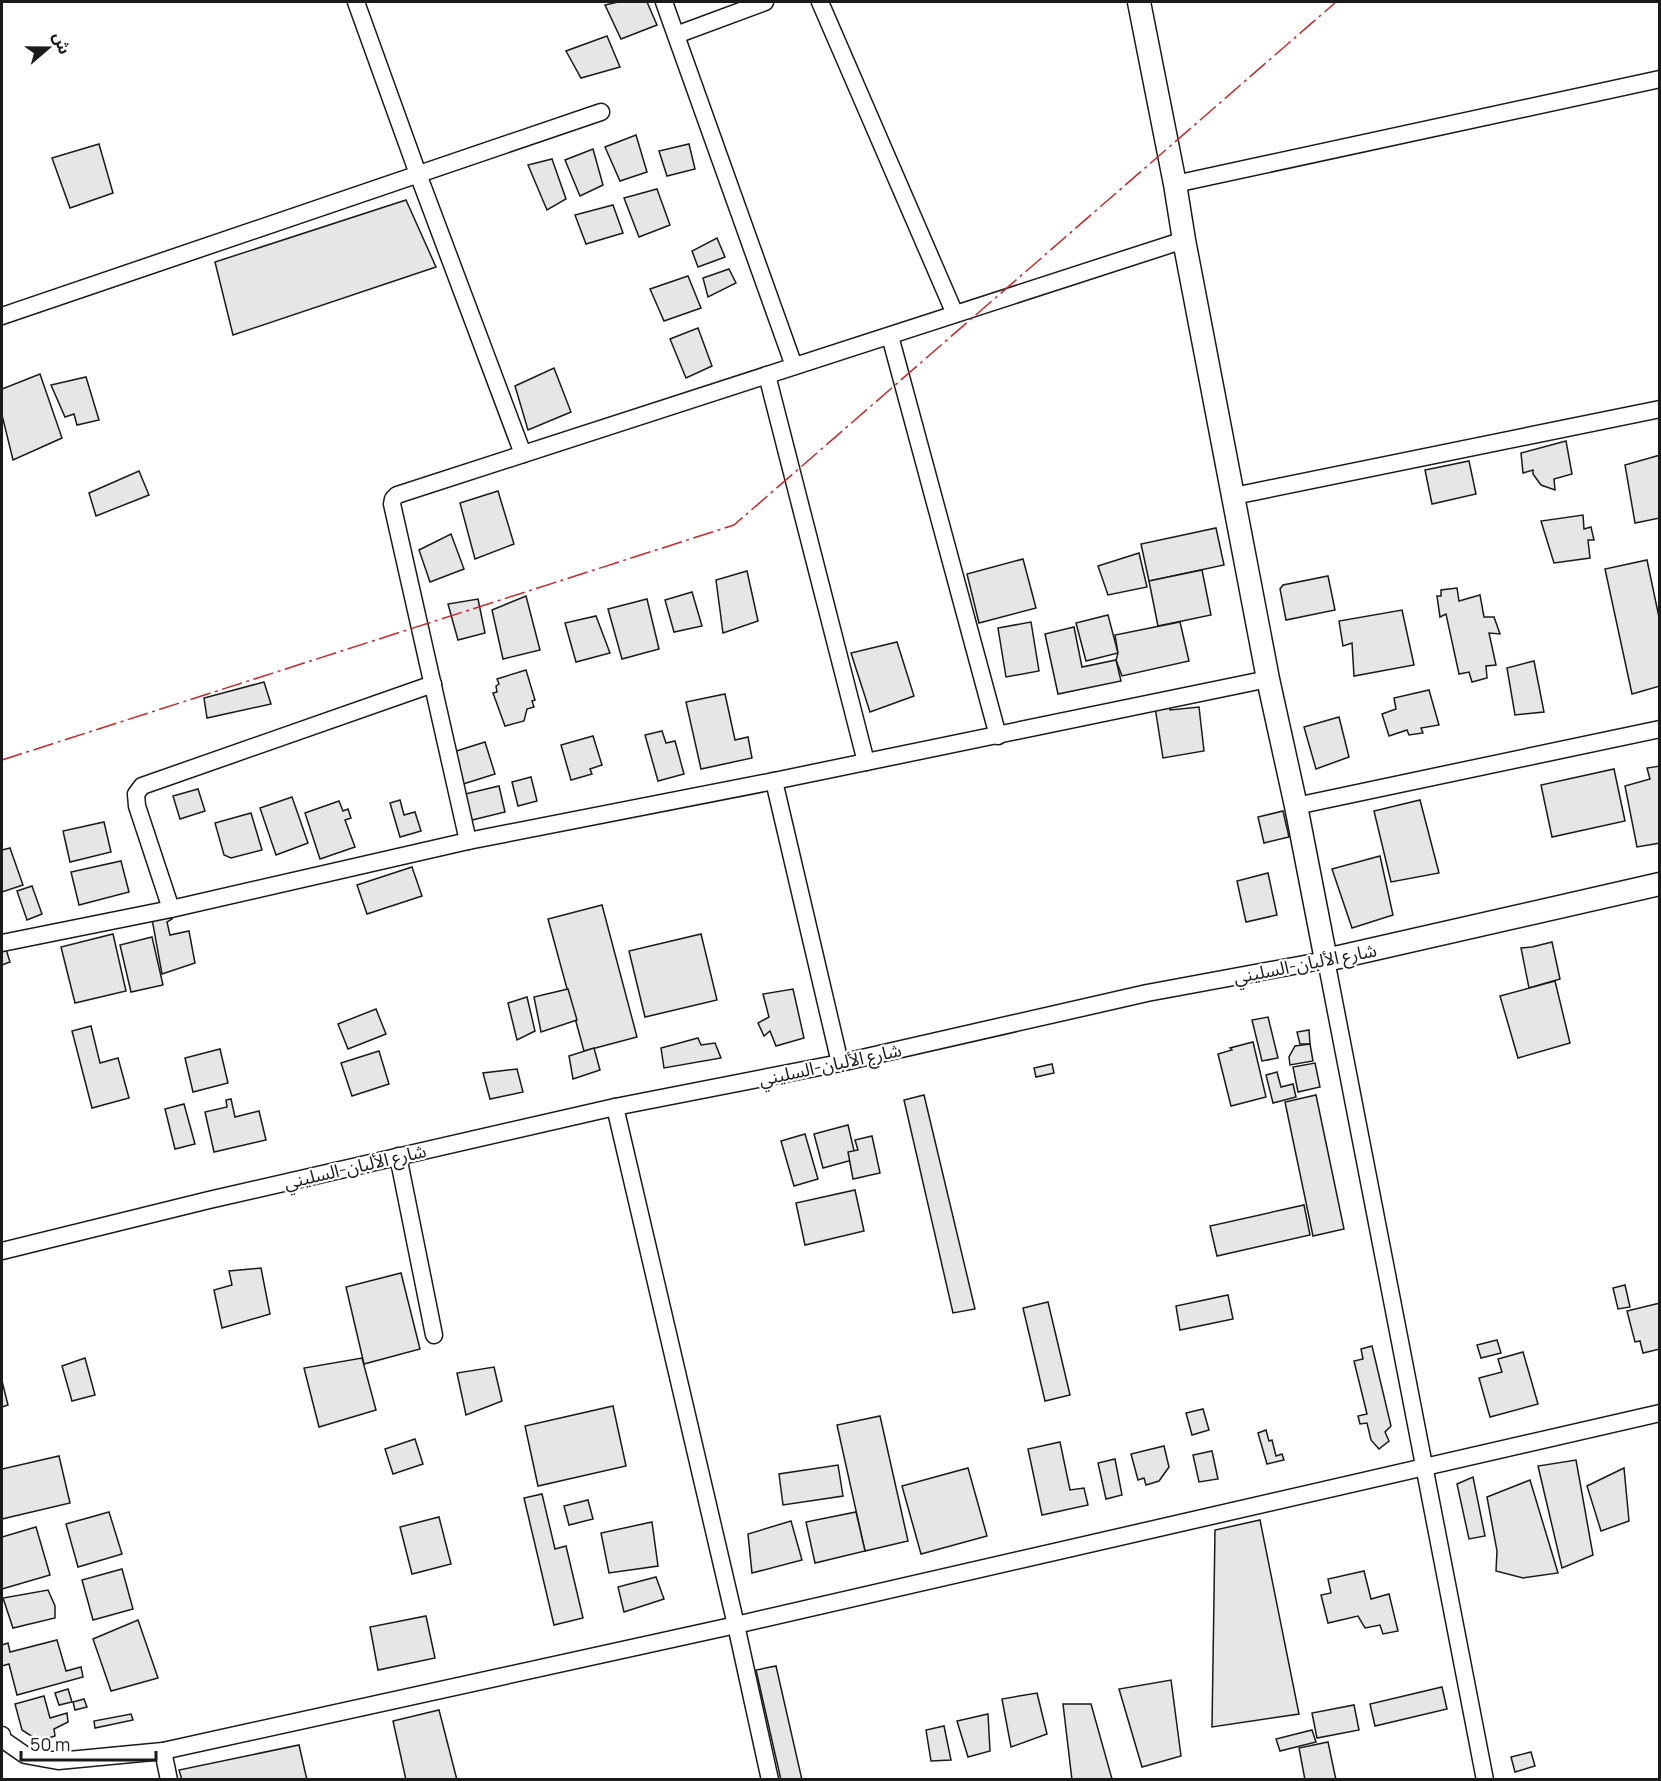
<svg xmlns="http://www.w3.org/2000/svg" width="1661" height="1781" font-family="Manrope,'Noto Sans Arabic',sans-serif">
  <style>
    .building { fill: #e6e6e6; stroke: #1a1a1a; stroke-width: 1.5 }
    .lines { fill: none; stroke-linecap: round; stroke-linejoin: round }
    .street-casing { stroke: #1a1a1a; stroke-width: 19 }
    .secondary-casing { stroke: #1a1a1a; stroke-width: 25 }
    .street { stroke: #fff; stroke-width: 16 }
    .secondary { stroke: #fff; stroke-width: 22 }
    .power { stroke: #c62828; stroke-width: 1.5; stroke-dasharray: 21 4.5 3 4.5; stroke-linecap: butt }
    .labels { text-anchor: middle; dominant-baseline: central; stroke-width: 4.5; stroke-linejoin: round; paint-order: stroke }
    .street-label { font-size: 18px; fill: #1a1a1a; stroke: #fff }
  </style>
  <rect width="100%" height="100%" fill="#fff"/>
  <g class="building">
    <polygon points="618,2 647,2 657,25 621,39 605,5"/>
    <polygon points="607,36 620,67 581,78 566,51"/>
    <polygon points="636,135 647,172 620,181 605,147"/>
    <polygon points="99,144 113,193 70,208 52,158"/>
    <polygon points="689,144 695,169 667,176 659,151"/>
    <polygon points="593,149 603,185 580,196 565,160"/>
    <polygon points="552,159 566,199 547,210 528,165"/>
    <polygon points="657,189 670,225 639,237 624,198"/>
    <polygon points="406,200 436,267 233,335 215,262"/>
    <polygon points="613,205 623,233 586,244 575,215"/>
    <polygon points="717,238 725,257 698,267 692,251"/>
    <polygon points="729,269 736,283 708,297 703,278"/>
    <polygon points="688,276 701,308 664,321 650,289"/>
    <polygon points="698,328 712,366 686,378 670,339"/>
    <polygon points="554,368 571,412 528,430 515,386"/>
    <polygon points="40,374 62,438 13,460 2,415 2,389"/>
    <polygon points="86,377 99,420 77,425 74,414 65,417 51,385"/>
    <polygon points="1566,441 1572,474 1554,479 1555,490 1541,485 1533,474 1533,470 1523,473 1521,453"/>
    <polygon points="1660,455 1660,518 1635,523 1625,465"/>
    <polygon points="1469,461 1476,494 1432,504 1425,470"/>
    <polygon points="139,471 149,495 96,516 89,493"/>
    <polygon points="498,491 514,544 475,559 460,503"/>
    <polygon points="1583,515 1584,529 1591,527 1594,540 1588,540 1590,558 1554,563 1541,521"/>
    <polygon points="1216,528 1224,565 1149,581 1141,544"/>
    <polygon points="451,534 464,569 430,582 419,550"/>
    <polygon points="1139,553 1147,587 1108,595 1098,566"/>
    <polygon points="1023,559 1036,608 979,623 967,574"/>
    <polygon points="1647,560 1660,622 1660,686 1632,694 1605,569"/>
    <polygon points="1202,570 1211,615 1158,626 1149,581"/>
    <polygon points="747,571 758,621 723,633 716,580"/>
    <polygon points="1328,576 1335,610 1286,620 1280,589 1283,585"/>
    <polygon points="1457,588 1459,601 1480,595 1484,617 1494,617 1500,634 1489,633 1496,665 1486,666 1487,678 1472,682 1469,672 1459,674 1446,614 1440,617 1437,596 1441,596 1441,590"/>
    <polygon points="692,592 702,626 674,632 665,600"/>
    <polygon points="526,596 540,650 503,659 492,610"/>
    <polygon points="478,599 485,633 458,640 448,604"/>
    <polygon points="647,599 659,649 622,659 608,609"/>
    <polygon points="1402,610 1414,665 1354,676 1352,643 1343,646 1339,621"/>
    <polygon points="1108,615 1118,653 1086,661 1076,623"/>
    <polygon points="596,616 610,653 576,662 565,623"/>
    <polygon points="1031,622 1039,671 1006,677 998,628"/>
    <polygon points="1180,622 1189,661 1122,676 1116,660 1118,653 1115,635"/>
    <polygon points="1074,627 1082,667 1116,660 1121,681 1058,694 1045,634"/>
    <polygon points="897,642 914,696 870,712 851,653"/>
    <polygon points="1534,661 1544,712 1515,715 1507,668"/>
    <polygon points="526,670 535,700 532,701 534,707 527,709 524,721 505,726 493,693 497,692 496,686 499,684 497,679"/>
    <polygon points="264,682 271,704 207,718 204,698"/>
    <polygon points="1429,690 1439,725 1421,728 1423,733 1409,735 1407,730 1389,736 1382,714 1396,709 1394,698"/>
    <polygon points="725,694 735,740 748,737 752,758 701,769 686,702"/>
    <polygon points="1169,704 1170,710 1199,707 1204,751 1163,758 1155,707"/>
    <polygon points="1339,717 1349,757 1316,769 1304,727"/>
    <polygon points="662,731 666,743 675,741 684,774 658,781 645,735"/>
    <polygon points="593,736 602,765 590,769 592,774 571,780 561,745"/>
    <polygon points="485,742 495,774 460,785 450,753"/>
    <polygon points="1660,766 1660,843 1637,847 1625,786 1650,779 1647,768"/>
    <polygon points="1614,769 1625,821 1552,837 1541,785"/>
    <polygon points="531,777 537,801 518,806 512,782"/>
    <polygon points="499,786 505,812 468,821 461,795"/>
    <polygon points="198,789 205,811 180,819 173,796"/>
    <polygon points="292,797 308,843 276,855 260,808"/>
    <polygon points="400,800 404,815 415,812 421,831 400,837 390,803"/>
    <polygon points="1420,800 1439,873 1391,882 1374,811"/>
    <polygon points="339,801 343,811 348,809 351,818 345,820 355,847 320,859 305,813"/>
    <polygon points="1283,811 1289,837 1264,843 1258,817"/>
    <polygon points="251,813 262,850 231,858 224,855 215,823"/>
    <polygon points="104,822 111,852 70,862 63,831"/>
    <polygon points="10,848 23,885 2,892 2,850"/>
    <polygon points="1380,856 1393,915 1352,928 1332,869"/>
    <polygon points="121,861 129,892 79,905 71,872"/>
    <polygon points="412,867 422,896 367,914 357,885"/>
    <polygon points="1268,873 1277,915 1246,922 1237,881"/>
    <polygon points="32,886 42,914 27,920 17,891"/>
    <polygon points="602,905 637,1037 584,1051 548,919"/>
    <polygon points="171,915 172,919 167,922 170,935 189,931 195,963 162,974 152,919"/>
    <polygon points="113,934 126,991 75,1003 61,947"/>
    <polygon points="701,934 717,1000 645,1017 629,951"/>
    <polygon points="152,937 163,985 131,992 120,945"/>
    <polygon points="1552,942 1560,979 1529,988 1521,948 1532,947"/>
    <polygon points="5,946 10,962 2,965 2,947"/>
    <polygon points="1555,981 1570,1043 1518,1058 1500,996"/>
    <polygon points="568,989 577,1020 541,1032 534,997"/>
    <polygon points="793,989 804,1038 776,1046 770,1031 764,1036 758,1023 769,1017 763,994"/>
    <polygon points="527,997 535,1031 517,1040 508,1003"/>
    <polygon points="376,1009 386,1034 348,1049 338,1024"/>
    <polygon points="1268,1017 1278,1058 1262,1061 1252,1020"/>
    <polygon points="91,1026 100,1063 118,1058 129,1098 92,1108 72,1031"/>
    <polygon points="1309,1030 1310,1044 1300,1044 1297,1032"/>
    <polygon points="698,1038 701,1045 715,1043 721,1058 664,1068 661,1048"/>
    <polygon points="1253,1042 1266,1097 1231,1106 1218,1054 1232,1050 1230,1048"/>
    <polygon points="1310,1044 1313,1061 1290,1065 1289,1057 1295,1046"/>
    <polygon points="594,1048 600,1070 573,1079 569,1056"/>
    <polygon points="220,1049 228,1083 193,1092 185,1058"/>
    <polygon points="379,1051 389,1084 352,1096 341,1063"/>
    <polygon points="1315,1063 1320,1087 1298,1092 1293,1067"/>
    <polygon points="1052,1064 1054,1073 1036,1077 1034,1068"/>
    <polygon points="517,1069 523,1092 490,1099 483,1073"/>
    <polygon points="1277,1072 1281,1087 1293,1084 1296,1097 1273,1103 1266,1075"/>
    <polygon points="924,1095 975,1309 953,1313 904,1100"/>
    <polygon points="1316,1095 1344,1229 1313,1236 1285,1102"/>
    <polygon points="231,1099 235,1117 259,1111 266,1140 214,1152 205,1112 227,1107 226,1100"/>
    <polygon points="184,1104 195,1144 175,1149 165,1109"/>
    <polygon points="848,1125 856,1159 823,1168 814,1134"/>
    <polygon points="805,1134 818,1179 794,1186 781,1141"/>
    <polygon points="872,1136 880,1173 853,1179 848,1152 858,1150 855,1140"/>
    <polygon points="855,1190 864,1231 805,1245 796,1203"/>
    <polygon points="1304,1205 1310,1235 1217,1256 1210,1226"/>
    <polygon points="261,1268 270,1314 222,1328 214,1290 232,1285 229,1271"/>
    <polygon points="401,1273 420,1349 364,1364 346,1287"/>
    <polygon points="1625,1285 1630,1307 1618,1309 1613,1288"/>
    <polygon points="1228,1295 1233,1319 1180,1330 1176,1306"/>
    <polygon points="1048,1302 1070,1395 1045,1401 1023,1308"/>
    <polygon points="1660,1303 1660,1349 1643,1353 1640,1341 1635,1342 1627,1311"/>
    <polygon points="1497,1340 1501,1353 1481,1358 1477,1345"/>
    <polygon points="1372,1346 1391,1426 1385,1432 1389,1441 1379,1449 1371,1440 1367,1423 1360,1424 1358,1416 1367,1414 1354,1361 1363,1359 1361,1349"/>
    <polygon points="1523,1352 1538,1404 1490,1417 1479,1378 1502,1372 1498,1359"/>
    <polygon points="85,1358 95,1395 72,1401 62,1366"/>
    <polygon points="362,1358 376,1410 319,1427 304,1368"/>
    <polygon points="494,1367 502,1401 466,1415 457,1373"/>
    <polygon points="2,1381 8,1405 2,1407"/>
    <polygon points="613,1406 626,1466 538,1486 525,1426"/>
    <polygon points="1203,1409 1209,1430 1192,1435 1186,1413"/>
    <polygon points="880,1416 908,1541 865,1551 837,1425"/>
    <polygon points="1266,1430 1269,1441 1272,1440 1276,1456 1282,1454 1284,1460 1267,1464 1258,1433"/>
    <polygon points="415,1439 423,1464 393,1474 385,1449"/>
    <polygon points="1060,1442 1070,1490 1084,1488 1088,1505 1042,1515 1028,1449"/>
    <polygon points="1164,1446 1169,1467 1159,1481 1146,1485 1144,1478 1138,1480 1131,1454"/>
    <polygon points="1212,1451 1218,1479 1199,1482 1193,1455"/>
    <polygon points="59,1456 70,1503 2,1519 2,1469"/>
    <polygon points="1115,1459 1122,1495 1106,1499 1098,1463"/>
    <polygon points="1576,1460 1593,1555 1562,1568 1538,1466"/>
    <polygon points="838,1465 843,1496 783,1505 779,1474"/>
    <polygon points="968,1468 987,1536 921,1554 902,1486"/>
    <polygon points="1624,1468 1629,1521 1601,1531 1587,1486"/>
    <polygon points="1473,1477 1485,1536 1469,1539 1457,1484"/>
    <polygon points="1530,1480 1558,1573 1523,1578 1496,1571 1497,1551 1487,1497"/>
    <polygon points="542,1494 555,1549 566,1546 583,1618 554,1625 524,1498"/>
    <polygon points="588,1500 593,1519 569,1525 564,1506"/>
    <polygon points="109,1512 122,1554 78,1567 66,1524"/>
    <polygon points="856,1512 865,1551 815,1563 806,1522"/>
    <polygon points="439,1517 451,1564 412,1574 400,1527"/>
    <polygon points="1260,1520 1299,1714 1212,1727 1215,1530"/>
    <polygon points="791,1521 802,1560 752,1573 748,1534"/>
    <polygon points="652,1522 658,1566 609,1573 601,1533"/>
    <polygon points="36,1527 50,1575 2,1589 2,1537"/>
    <polygon points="122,1569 133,1609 93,1620 82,1580"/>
    <polygon points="1364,1571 1371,1599 1389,1594 1398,1631 1383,1634 1380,1625 1365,1628 1358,1616 1328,1623 1321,1595 1331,1593 1328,1579"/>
    <polygon points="656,1577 664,1599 624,1612 618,1587"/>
    <polygon points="48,1590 55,1606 55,1618 13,1628 3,1598"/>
    <polygon points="426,1616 435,1658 378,1670 370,1627"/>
    <polygon points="138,1620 158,1678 111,1691 93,1639"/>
    <polygon points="57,1640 66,1671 81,1667 83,1677 17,1695 9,1664 2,1666 2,1645 8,1643 10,1652"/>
    <polygon points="776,1666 802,1780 781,1780 756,1670"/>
    <polygon points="1171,1680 1181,1756 1142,1767 1119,1689"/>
    <polygon points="1442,1687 1447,1709 1375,1726 1370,1704"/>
    <polygon points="68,1689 72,1702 59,1705 55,1693"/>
    <polygon points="1037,1693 1047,1734 1011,1747 1002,1699"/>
    <polygon points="44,1696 50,1718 67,1713 68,1722 54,1729 55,1736 39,1741 22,1730 15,1704"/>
    <polygon points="84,1699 87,1707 75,1710 73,1702"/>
    <polygon points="1063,1704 1091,1704 1112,1779 1072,1780"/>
    <polygon points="1354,1705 1359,1730 1317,1738 1312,1713"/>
    <polygon points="439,1710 457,1780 406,1780 393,1721"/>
    <polygon points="131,1714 133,1720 95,1728 94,1721"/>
    <polygon points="988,1714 990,1751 968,1757 957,1721"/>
    <polygon points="944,1726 951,1760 931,1761 926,1730"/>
    <polygon points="1312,1730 1316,1742 1280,1751 1276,1739"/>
    <polygon points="1328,1742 1336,1780 1305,1780 1299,1748"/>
    <polygon points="299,1745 307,1780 182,1780 179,1770"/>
    <polygon points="1531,1752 1535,1766 1515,1772 1511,1757"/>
  </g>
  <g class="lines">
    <defs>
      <g id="street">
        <polyline points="356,2 418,174 523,454"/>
        <polyline points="664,2 794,366"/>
        <polyline points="820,2 955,314"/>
        <polyline points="676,35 765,2"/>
        <polyline points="1175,184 1660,79"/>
        <polyline points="2,316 601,112"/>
        <polyline points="890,336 998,736"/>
        <polyline points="767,375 866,762"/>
        <polyline points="1234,496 1660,409"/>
        <polyline points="774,781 840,1063"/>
        <polyline points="1296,806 1660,729"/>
        <polyline points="468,841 392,504 393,499 397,495 1184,240"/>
        <polyline points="171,909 137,806 136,794 142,786 433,684"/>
        <polyline points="2,943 171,909 468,841 774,781 1268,679"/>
        <polyline points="615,1107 736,1625 770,1780"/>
        <polyline points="398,1156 434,1335"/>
        <polyline points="2,1251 209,1200 615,1107 840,1063 1147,993 1326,960 1485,1780"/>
        <polyline points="2,1735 2,1739 25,1755 58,1761 163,1751 736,1625 1660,1413"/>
        <polyline points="163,1751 169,1780"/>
      </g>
      <polyline id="secondary" points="1139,2 1175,184 1184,240 1268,679 1296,806 1326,960 1660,884"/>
    </defs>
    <use href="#street" class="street-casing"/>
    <use href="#secondary" class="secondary-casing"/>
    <use href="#street" class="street"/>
    <use href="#secondary" class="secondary"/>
    <polyline class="power" points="2,760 734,525 1336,2"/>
  </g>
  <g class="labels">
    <g class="street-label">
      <text transform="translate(1305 963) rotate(-11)">شارع الألبان-السليني</text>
      <text transform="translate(830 1064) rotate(-12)">شارع الألبان-السليني</text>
      <text transform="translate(355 1166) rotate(-13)">شارع الألبان-السليني</text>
    </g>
  </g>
  <rect width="1661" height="1781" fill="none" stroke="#1a1a1a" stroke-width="6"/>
  <g transform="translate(48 48) rotate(70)" stroke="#ffffff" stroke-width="4.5" paint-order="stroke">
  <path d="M0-4.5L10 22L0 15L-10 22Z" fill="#1a1a1a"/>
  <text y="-9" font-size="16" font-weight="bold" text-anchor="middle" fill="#1a1a1a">ش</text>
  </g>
  <path d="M21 1751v9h135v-9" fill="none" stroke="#1a1a1a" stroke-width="3"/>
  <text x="30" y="1751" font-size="18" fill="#1a1a1a" stroke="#ffffff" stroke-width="4.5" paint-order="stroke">50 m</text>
</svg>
